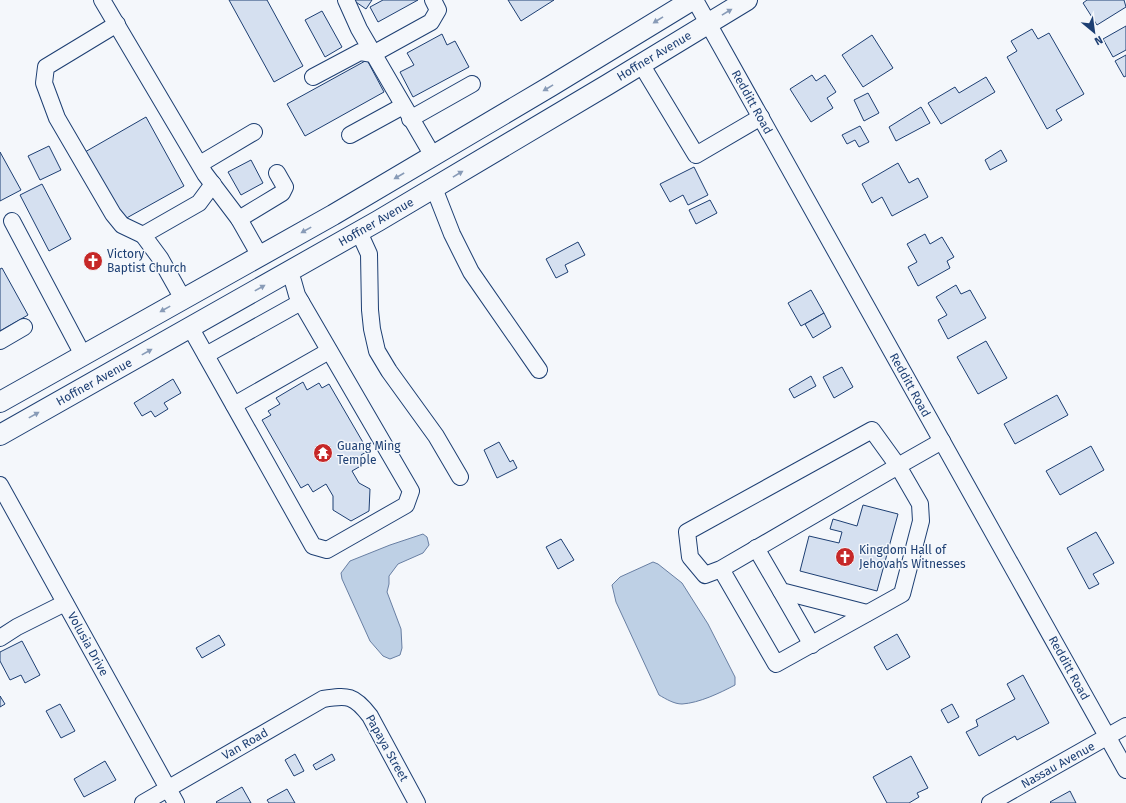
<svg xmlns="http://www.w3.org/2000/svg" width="1126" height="803" font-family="'Fira Sans',sans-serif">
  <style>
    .water { fill: #bed0e5; stroke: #687fa3 }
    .building { fill: #d5e0f0; stroke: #1d3f73 }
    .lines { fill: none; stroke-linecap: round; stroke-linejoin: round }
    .minor-casing { stroke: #1d3f73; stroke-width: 18 }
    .major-casing { stroke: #1d3f73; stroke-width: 22 }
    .minor { stroke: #f4f7fb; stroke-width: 16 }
    .major { stroke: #f4f7fb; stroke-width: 20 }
    .oneway { fill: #889bb7 }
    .labels { text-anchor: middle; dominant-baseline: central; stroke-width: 3; stroke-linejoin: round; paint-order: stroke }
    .street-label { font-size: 12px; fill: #1d3f73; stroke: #f4f7fb }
    .poi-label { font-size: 12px; fill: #1d3f73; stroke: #f4f7fb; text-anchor: start }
  </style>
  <rect width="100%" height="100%" fill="#f4f7fb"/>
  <g class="water">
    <polygon points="423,534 427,537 429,545 423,553 398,564 389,576 389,584 387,592 401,629 402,648 400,655 390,659 383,656 370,641 342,579 341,573 350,561 390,545"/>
    <path d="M653 562 658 564 682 583 708 624 735 677V685C720 693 699 703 682 704 674 704 666 699 659 695L616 602 612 585 620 577Z"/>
  </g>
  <g class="building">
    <polygon points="229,0 267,0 303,66 274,82"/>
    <polygon points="353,0 372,0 366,9"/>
    <polygon points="383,0 418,0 378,22 370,7"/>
    <polygon points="508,0 554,0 521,21"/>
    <polygon points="1087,0 1124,0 1126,7 1097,25 1083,3"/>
    <polygon points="322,11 342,47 325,57 305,20"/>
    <polygon points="1126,26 1126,50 1113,57 1103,39"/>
    <polygon points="1032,29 1038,39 1049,33 1084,94 1056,110 1062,120 1047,129 1007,57 1017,51 1011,41"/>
    <polygon points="442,34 447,45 455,41 469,67 413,97 400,72 414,65 407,53"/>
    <polygon points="872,35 893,68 863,87 842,55"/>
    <polygon points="1126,55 1126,76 1124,77 1115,61"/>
    <polygon points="367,60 384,92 305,136 287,104"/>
    <polygon points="812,75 816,81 825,75 836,92 827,98 833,108 811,122 790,89"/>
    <polygon points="986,77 995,92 941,124 928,103 955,87 959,93"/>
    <polygon points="868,93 879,113 864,121 854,100"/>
    <polygon points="921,107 930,123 896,141 889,127"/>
    <polygon points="146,117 184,186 123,220 85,152"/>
    <polygon points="860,126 869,142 859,147 855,140 847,144 842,135"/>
    <polygon points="49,146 61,170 40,180 28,156"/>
    <polygon points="1001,150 1007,161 990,170 985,160"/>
    <polygon points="0,152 21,190 0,201"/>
    <polygon points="251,160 263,183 241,195 228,172"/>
    <polygon points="898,163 909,183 918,178 928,197 892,216 882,197 872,203 862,184"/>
    <polygon points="694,167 708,195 688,205 683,195 670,202 660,184"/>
    <polygon points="42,184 71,239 49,251 20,195"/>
    <polygon points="710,200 717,213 696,224 689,210"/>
    <polygon points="925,234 930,244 942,237 954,257 947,261 950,268 918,286 908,267 917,262 907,244"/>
    <polygon points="578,242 585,255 565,265 568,272 556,278 546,259"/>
    <polygon points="2,268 28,315 0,331 0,269"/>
    <polygon points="956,285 961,294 970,290 986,318 948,339 938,320 947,315 936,297"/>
    <polygon points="811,290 824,313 801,326 788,303"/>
    <polygon points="824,313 831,327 813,338 805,324"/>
    <polygon points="986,341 1007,378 978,394 957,357"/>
    <polygon points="842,367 853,387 834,398 823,377"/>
    <polygon points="811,376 816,386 794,398 789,389"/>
    <polygon points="173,379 181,393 164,403 168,409 155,417 151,411 142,416 134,403"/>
    <polygon points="303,382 307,390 319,383 322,388 329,384 368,451 361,455 366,463 352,471 359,483 370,489 369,511 351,521 333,510 333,496 326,484 313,492 308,484 301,488 262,420 271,415 268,411 280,404 276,398"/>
    <polygon points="1057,395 1068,415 1015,444 1004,424"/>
    <polygon points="499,442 510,462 513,460 517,468 497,478 484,450"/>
    <polygon points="1091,446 1104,470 1060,495 1046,471"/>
    <polygon points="863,505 898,514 877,591 800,571 809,536 839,543 842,532 830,529 833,519 857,526"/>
    <polygon points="1096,532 1114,563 1093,574 1099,584 1089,589 1067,548"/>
    <polygon points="561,539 574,560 558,569 546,547"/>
    <polygon points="897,634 910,657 887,670 874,647"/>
    <polygon points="219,635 225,645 202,658 196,648"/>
    <polygon points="22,641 40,675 25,683 21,675 10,680 0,661 0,652"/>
    <polygon points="1023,675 1049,723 1017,740 1015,736 979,756 966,732 978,726 976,720 1015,699 1007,684"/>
    <polygon points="0,696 5,704 0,707"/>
    <polygon points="60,704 75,731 61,738 46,711"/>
    <polygon points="952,704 959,717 948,723 941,710"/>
    <polygon points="295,754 304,771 294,776 285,760"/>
    <polygon points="332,754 335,760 316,770 313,765"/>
    <polygon points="911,756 928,788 917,793 919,797 909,803 887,803 873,777"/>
    <polygon points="105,761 116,780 84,797 74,779"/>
    <polygon points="242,787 251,803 217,803 216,802"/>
    <polygon points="287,789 295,803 269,803 267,800"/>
    <polygon points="1070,791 1076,803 1051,803 1050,802"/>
  </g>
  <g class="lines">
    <defs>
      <g id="minor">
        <polyline points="102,0 205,174 239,219 260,256"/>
        <polyline points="346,0 359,29 433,156"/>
        <polyline points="695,0 1126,770"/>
        <polyline points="117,24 46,67 44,83 57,118 113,214 122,225 143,235"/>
        <polyline points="641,64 696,155 761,117"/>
        <polyline points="313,77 360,52 373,54 431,22 438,10 433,0"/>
        <polyline points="410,119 472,84"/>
        <polyline points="350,135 403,106"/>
        <polyline points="200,164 254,132"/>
        <polyline points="434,188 452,234 471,272 539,370"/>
        <polyline points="239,219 282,193 285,187 277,173"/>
        <polyline points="12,221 83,355"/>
        <polyline points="359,232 369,254 370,310 372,329 377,351 389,371 436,436 460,477"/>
        <polyline points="183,299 160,258 143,235 199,203 213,184"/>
        <polyline points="190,327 313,546 327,550 406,505 411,491 297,295 293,281 287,272"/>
        <polyline points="0,341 24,327"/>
        <polyline points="206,355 301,302"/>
        <polyline points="234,405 329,351"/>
        <polyline points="0,485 176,803"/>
        <polyline points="756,548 781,591 867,613"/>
        <polyline points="721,569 898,466 920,504 921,521 902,594 776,664 721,569 705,575 690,557 687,532 872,430 898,466 942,441"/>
        <polyline points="781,591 812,645"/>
        <polyline points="0,638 17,627 65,603"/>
        <path d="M143 803 323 699C348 695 354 695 370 716L417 803"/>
        <polyline points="990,803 1126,726"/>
      </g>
      <g id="major">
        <polyline points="0,402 333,215 551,86 692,0"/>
        <polyline points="0,435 378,221 607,85 747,0"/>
      </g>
    </defs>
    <use href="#minor" class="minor-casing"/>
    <use href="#major" class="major-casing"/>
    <use href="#minor" class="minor"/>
    <use href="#major" class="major"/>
  </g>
  <defs><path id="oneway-solid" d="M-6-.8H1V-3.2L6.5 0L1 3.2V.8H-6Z"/></defs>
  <g class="oneway">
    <use href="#oneway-solid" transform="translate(727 12) rotate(-31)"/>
    <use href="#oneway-solid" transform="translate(658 20) rotate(148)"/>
    <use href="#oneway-solid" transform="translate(548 88) rotate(149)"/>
    <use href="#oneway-solid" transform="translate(458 174) rotate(-31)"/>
    <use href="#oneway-solid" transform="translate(399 176) rotate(150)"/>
    <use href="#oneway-solid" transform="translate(306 230) rotate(151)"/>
    <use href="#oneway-solid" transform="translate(260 288) rotate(-29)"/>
    <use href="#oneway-solid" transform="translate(165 309) rotate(151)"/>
    <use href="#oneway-solid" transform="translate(147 352) rotate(-29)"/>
    <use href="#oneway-solid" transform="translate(34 415) rotate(-29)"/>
  </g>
  <defs>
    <symbol id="church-disc" viewBox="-11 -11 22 22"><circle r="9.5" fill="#c62828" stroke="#f4f7fb"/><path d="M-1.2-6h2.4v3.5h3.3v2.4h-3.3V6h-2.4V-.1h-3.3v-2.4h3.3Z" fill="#fff"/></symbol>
    <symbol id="temple-disc" viewBox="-11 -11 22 22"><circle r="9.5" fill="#c62828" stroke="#f4f7fb"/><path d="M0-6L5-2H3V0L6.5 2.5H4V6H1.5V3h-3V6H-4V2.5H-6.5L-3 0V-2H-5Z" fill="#fff"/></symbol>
  </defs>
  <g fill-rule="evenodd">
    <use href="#church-disc" x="82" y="250" width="22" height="22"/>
    <use href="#temple-disc" x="312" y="442" width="22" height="22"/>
    <use href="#church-disc" x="834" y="546" width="22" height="22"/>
  </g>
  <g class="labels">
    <g class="street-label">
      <text transform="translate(654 56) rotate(-31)">Hoffner Avenue</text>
      <text transform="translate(752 102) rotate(61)">Redditt Road</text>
      <text transform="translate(376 222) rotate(-30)">Hoffner Avenue</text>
      <text transform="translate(94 382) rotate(-29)">Hoffner Avenue</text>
      <text transform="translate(910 385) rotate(61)">Redditt Road</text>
      <text transform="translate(88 644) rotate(61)">Volusia Drive</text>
      <text transform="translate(1069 668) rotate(61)">Redditt Road</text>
      <text transform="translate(245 744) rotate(-30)">Van Road</text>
      <text transform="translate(387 748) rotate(61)">Papaya Street</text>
      <text transform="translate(1058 765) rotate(-29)">Nassau Avenue</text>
    </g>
    <g class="poi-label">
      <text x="107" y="254">Victory<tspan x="107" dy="14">Baptist Church</tspan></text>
      <text x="337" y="446">Guang Ming<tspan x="337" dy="14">Temple</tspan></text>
      <text x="859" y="550">Kingdom Hall of<tspan x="859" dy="14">Jehovahs Witnesses</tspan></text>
    </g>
  </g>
  <g transform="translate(1094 32) rotate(151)" stroke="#f4f7fb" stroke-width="3" paint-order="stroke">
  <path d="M0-3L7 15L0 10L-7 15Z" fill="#1d3f73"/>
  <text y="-6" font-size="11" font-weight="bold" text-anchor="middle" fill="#1d3f73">N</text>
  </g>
</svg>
